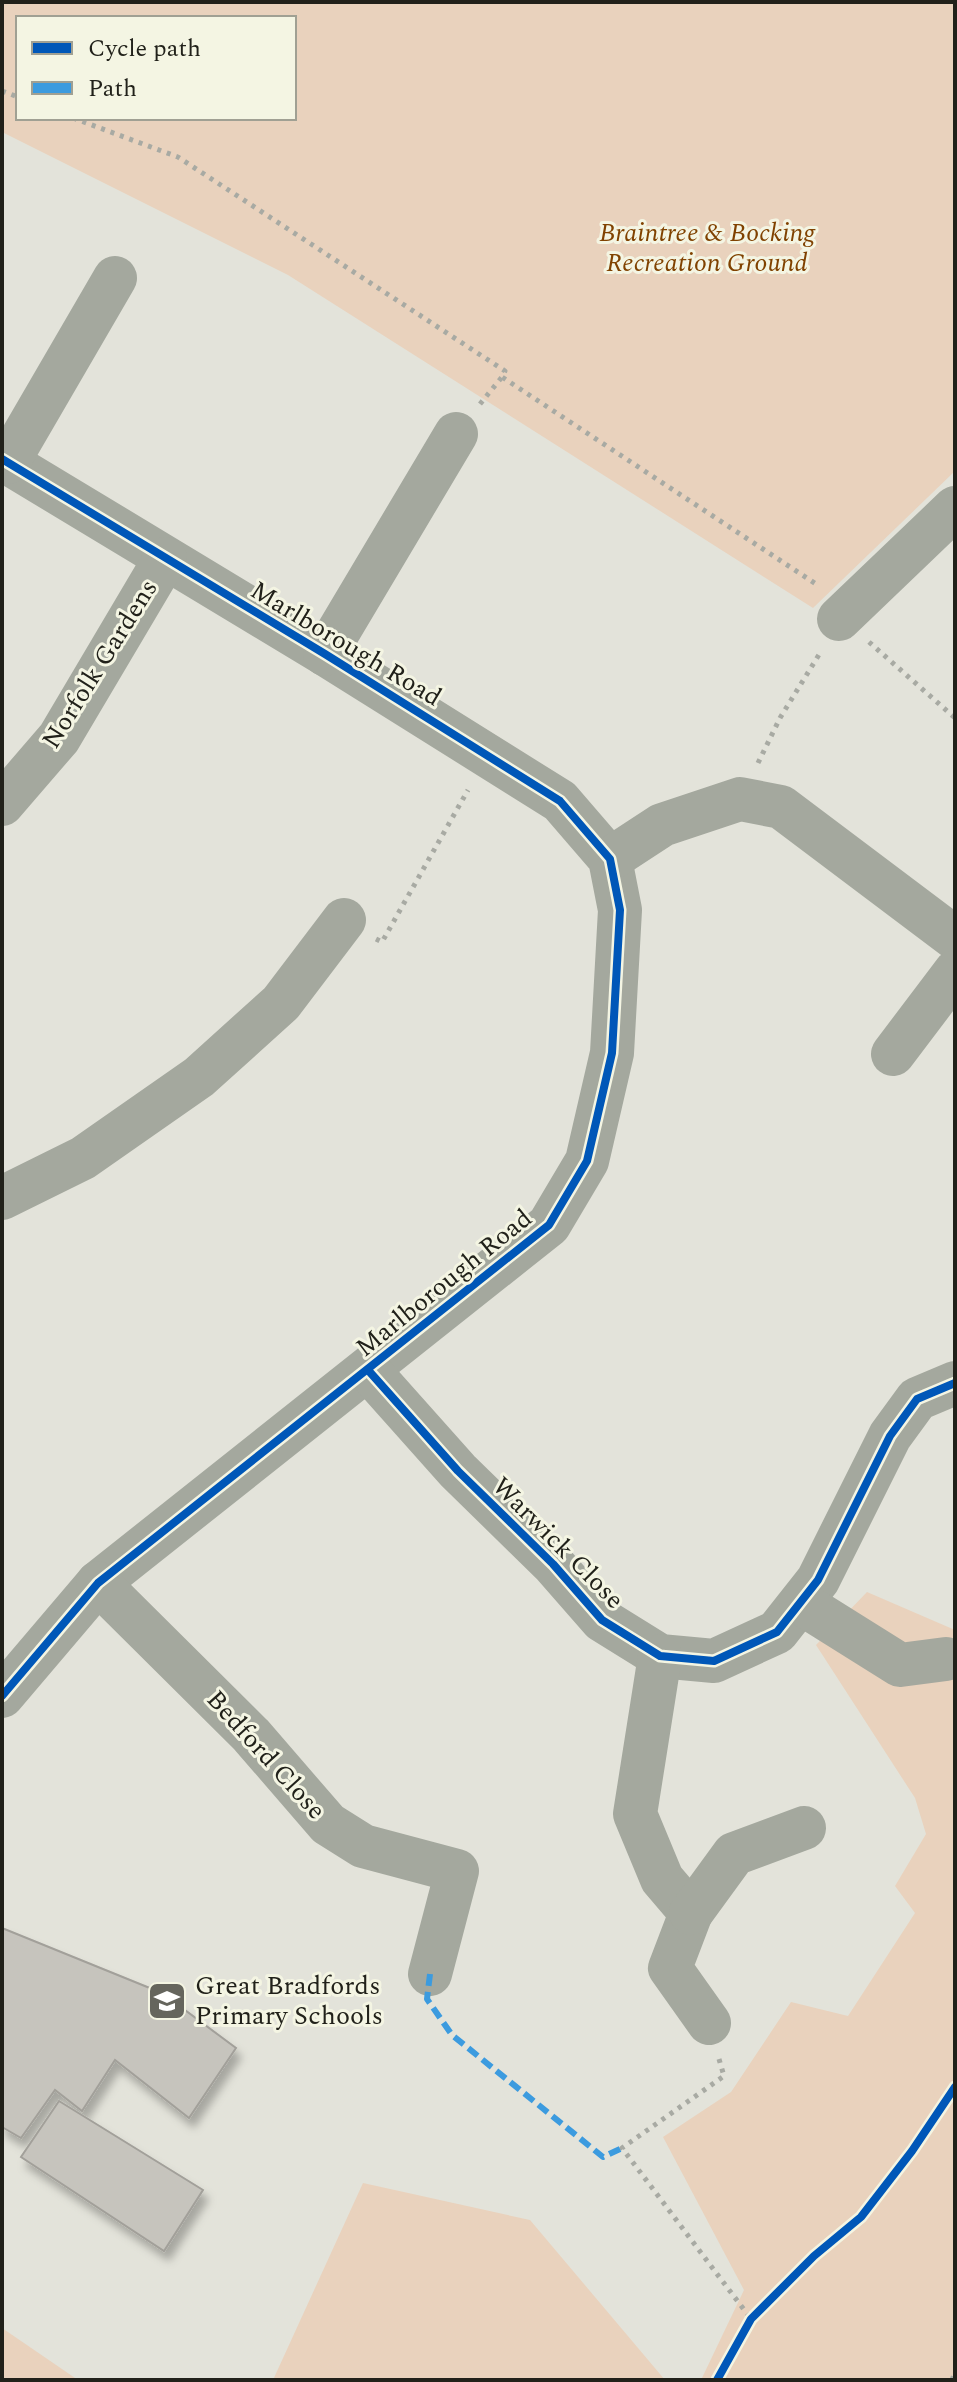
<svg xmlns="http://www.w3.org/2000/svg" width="957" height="2382" font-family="Spectral,serif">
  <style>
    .green { fill: #e9d2bd; fill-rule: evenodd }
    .building { fill: #c6c4bd; stroke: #a2a09a; stroke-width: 2; filter: url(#shadow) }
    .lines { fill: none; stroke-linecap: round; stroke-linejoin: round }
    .path { stroke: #a8aaa3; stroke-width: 5; stroke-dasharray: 4 6; stroke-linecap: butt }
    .minor { stroke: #a4a89e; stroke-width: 44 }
    .quiet { stroke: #3c9bdf; stroke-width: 6; stroke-dasharray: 12 6; stroke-linecap: butt }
    .cycleway-casing { stroke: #f4f5e3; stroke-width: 13 }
    .cycleway { stroke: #0057b8; stroke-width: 8 }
    .labels { text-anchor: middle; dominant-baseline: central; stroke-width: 6; stroke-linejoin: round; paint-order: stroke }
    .park-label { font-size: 26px; font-style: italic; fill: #804200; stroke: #f4f5e3 }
    .street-label { font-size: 26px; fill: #21211a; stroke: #f4f5e3 }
    .poi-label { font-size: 26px; fill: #21211a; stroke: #f4f5e3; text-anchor: start }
  </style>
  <defs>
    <filter id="shadow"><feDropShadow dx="5" dy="9" stdDeviation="4" flood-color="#0004"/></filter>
  </defs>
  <rect width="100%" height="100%" fill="#e3e3da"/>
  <g class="green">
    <path d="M2 2H955V471L813 608 288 275 2 132ZM18 18H294V118H18Z"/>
    <polygon points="867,1592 955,1630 955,2380 701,2380 744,2290 663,2137 731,2092 791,2002 848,2016 915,1913 895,1886 926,1834 915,1798 816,1645"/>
    <polygon points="363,2183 530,2220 665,2380 273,2380"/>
    <polygon points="2,2328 78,2380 2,2380"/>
  </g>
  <g class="building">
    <polygon points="2,1928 162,1993 236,2048 189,2118 115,2060 82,2111 55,2090 21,2138 2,2127"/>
    <polygon points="59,2101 203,2190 164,2251 21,2157"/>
  </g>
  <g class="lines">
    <g class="path">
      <polyline points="2,91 18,97"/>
      <polyline points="73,118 178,157 505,371 502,377 819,586"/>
      <polyline points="480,404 502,377"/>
      <polyline points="869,642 955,718"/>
      <polyline points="758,763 780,718 820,653"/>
      <polyline points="376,939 382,942 468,790"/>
      <polyline points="719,2059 724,2076 622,2148 751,2319"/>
      <polyline points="952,2380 955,2372"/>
    </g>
    <g class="minor">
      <polyline points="2,459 325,654 560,801 610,859 620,910 612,1053 587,1161 549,1225 98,1583 2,1696"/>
      <polyline points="8,462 115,278"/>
      <polyline points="839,619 955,508"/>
      <polyline points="325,654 456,434"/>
      <polyline points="2,804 59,738 165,559"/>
      <polyline points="610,859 662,825 740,799 781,807 955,938"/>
      <polyline points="893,1054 955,972"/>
      <polyline points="2,1198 83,1158 199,1077 281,1003 344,920"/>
      <polyline points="368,1370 458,1471 553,1564 602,1620 660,1656 714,1661 777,1632 818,1580 890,1436 917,1399 955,1383"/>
      <polyline points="98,1583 251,1735 328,1824 363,1846 457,1871 430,1974"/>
      <polyline points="801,1603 900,1665 946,1659"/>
      <polyline points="660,1656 635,1814 662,1879 691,1913 670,1968 709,2023"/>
      <polyline points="691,1913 734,1854 804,1828"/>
    </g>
    <polyline class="quiet" points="430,1974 427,1999 452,2035 603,2157 622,2148"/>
    <defs>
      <g id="cycleway">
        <polyline points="2,459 325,654 560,801 610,859 620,910 612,1053 587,1161 549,1225 98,1583 2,1696"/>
        <polyline points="368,1370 458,1471 553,1564 602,1620 660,1656 714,1661 777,1632 818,1580 890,1436 917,1399 955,1383"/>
        <polyline points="717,2380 751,2319 814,2256 861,2217 912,2151 955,2087"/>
      </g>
    </defs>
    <use href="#cycleway" class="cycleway-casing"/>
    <use href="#cycleway" class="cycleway"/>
  </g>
  <defs>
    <symbol id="school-square" viewBox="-11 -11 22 22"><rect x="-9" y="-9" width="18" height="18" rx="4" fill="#65655d" stroke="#f4f5e3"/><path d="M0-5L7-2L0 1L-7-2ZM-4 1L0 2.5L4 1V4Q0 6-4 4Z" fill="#fff"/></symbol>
  </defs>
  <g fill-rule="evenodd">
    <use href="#school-square" x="145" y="1979" width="44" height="44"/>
  </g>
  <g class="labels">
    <g class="park-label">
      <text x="707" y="233">Braintree &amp; Bocking<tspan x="707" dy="30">Recreation Ground</tspan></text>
    </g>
    <g class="street-label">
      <text transform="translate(346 644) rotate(31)">Marlborough Road</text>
      <text transform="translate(100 664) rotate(-58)">Norfolk Gardens</text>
      <text transform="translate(444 1283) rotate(-39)">Marlborough Road</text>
      <text transform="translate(558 1543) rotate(45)">Warwick Close</text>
      <text transform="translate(266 1755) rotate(48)">Bedford Close</text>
    </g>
    <g class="poi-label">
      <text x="195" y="1986">Great Bradfords<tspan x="195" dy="30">Primary Schools</tspan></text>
    </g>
  </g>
  <rect width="957" height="2382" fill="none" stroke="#21211a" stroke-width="8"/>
  <rect x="16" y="16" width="280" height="104" fill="#f4f5e3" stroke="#a0a093" stroke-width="2"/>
  <rect x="32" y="42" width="40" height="12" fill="#0057b8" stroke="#a0a093" stroke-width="2"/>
  <text x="88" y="56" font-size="24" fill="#21211a">Cycle path</text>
  <rect x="32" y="82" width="40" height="12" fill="#3c9bdf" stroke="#a0a093" stroke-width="2"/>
  <text x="88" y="96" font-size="24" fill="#21211a">Path</text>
</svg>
